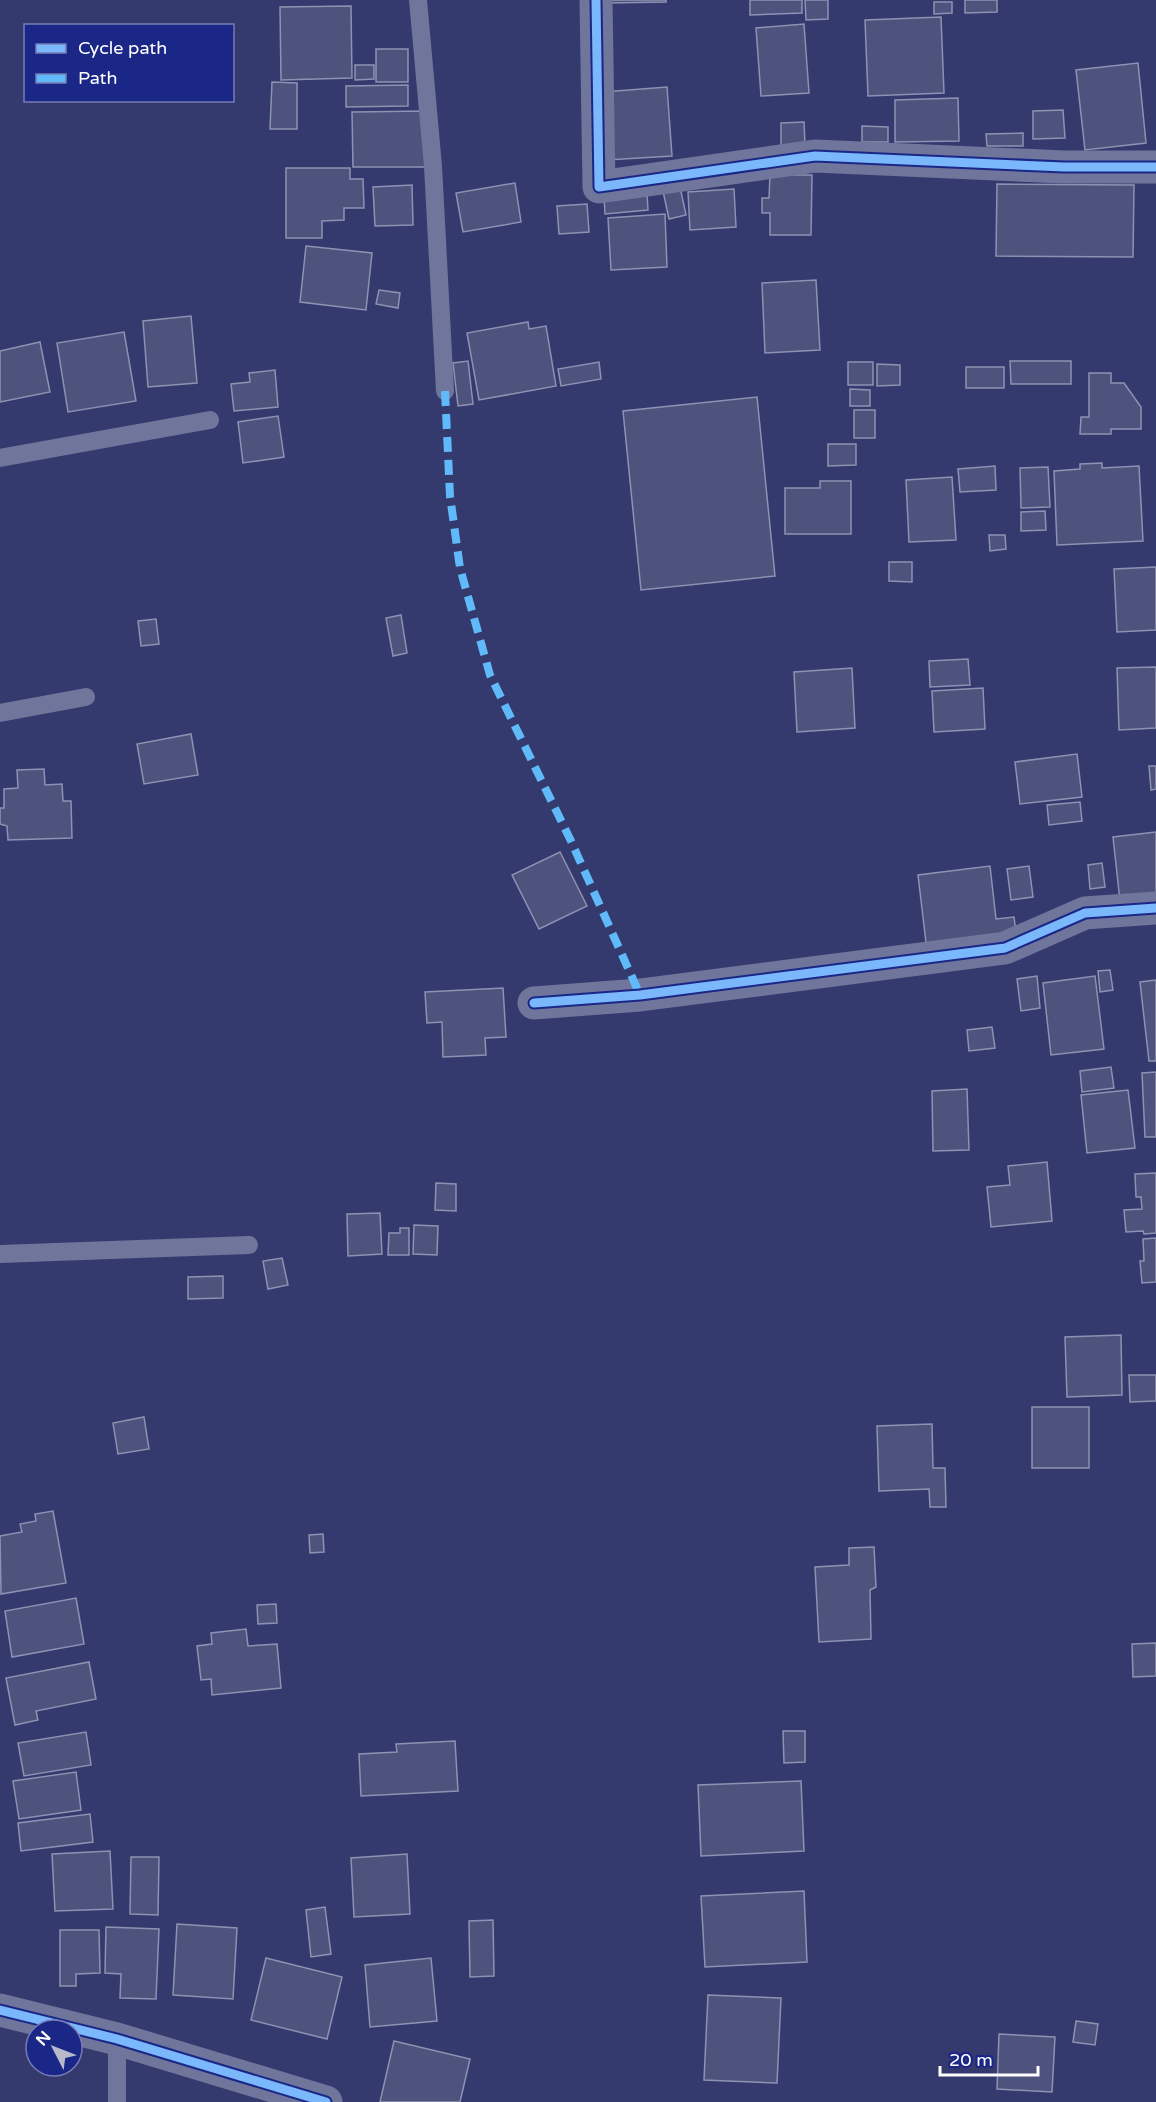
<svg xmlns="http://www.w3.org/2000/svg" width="1156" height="2102" font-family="'Varela Round',sans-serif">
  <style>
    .building { fill: #4d537d; stroke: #8e92b2; stroke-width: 1.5 }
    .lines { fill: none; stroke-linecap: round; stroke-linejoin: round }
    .service { stroke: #70759c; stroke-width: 18 }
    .minor { stroke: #70759c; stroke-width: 33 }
    .quiet { stroke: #60bafa; stroke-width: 8; stroke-dasharray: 15 8; stroke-linecap: butt }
    .cycleway-casing { stroke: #1b2786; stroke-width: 13 }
    .cycleway { stroke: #7ab7fb; stroke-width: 9 }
  </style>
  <rect width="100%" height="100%" fill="#343a6e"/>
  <g class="building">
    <polygon points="609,0 666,0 666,2 609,3"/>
    <polygon points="750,0 802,0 802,13 750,15"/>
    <polygon points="805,0 828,0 828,19 806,20"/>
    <polygon points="965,0 997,0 997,12 965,13"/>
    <polygon points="934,2 952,2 952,13 934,14"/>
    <polygon points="351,6 352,78 281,80 280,7"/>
    <polygon points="941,17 944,93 868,96 865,20"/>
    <polygon points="804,24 809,93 761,96 756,28"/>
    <rect x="376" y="49" width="32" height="33"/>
    <polygon points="1138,63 1146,143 1085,150 1076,70"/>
    <polygon points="355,65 374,65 374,79 355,80"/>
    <polygon points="272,82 297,83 297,129 270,129"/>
    <polygon points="408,85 408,106 346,107 346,86"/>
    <polygon points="667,87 672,156 607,160 603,92"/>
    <polygon points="958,98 959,141 895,142 895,100"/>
    <polygon points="1063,110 1065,138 1033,139 1033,111"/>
    <polygon points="426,111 427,167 353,167 352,112"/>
    <polygon points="804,122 805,145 781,146 781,123"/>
    <polygon points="862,126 888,127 888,142 862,142"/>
    <polygon points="1023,133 1023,146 987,146 986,134"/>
    <polygon points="286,168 350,168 350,179 363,179 364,208 344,208 344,220 322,221 322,238 286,238"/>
    <polygon points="770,175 812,175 811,235 770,235 770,213 762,213 762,198 769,198"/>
    <polygon points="515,183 521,222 463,232 456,193"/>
    <polygon points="997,184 1134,185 1133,257 996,256"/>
    <polygon points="412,185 413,225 375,226 373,187"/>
    <polygon points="680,187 686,215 669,219 663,191"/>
    <polygon points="734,189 736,227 690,230 688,192"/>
    <polygon points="647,193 648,210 605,214 604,197"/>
    <polygon points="587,204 589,232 559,234 557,206"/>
    <polygon points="665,214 667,267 611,270 608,218"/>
    <polygon points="306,246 372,253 366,310 300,302"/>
    <polygon points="816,280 820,350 765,353 762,283"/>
    <polygon points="379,290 400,293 398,308 376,304"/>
    <polygon points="191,316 197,383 148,387 143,321"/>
    <polygon points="528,322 529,329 546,326 556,386 479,400 467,333"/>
    <polygon points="124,332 136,401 68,412 57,343"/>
    <polygon points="40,342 50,392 0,402 0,351"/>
    <polygon points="468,361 473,404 458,406 453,363"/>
    <polygon points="1010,361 1071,361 1071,384 1011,384"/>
    <polygon points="599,362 601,379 561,386 558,369"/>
    <rect x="848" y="362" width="25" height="23"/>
    <polygon points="877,364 900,365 900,385 877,386"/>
    <rect x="966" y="367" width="38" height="21"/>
    <polygon points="275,370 278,407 234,411 231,384 250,382 249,373"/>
    <polygon points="1089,373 1111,373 1111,383 1124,383 1141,407 1141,429 1111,429 1111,434 1080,434 1081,417 1089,417"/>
    <polygon points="850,389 870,390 870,406 850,406"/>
    <polygon points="757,397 775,576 641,590 623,411"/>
    <rect x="854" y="410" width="21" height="28"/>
    <polygon points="278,416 284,457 243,463 238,422"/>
    <polygon points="828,444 856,444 856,465 828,466"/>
    <polygon points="1102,463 1102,468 1139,466 1143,541 1057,545 1054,471 1080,469 1080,464"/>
    <polygon points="995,466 996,490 960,492 958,469"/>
    <polygon points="1048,467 1050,507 1021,508 1020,468"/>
    <polygon points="952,477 956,540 909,542 906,480"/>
    <polygon points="820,481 851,481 851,534 785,534 785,488 820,488"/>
    <polygon points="1045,511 1046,530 1021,531 1021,512"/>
    <polygon points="989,535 1005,535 1006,549 990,551"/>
    <polygon points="889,562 912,562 912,582 889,581"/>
    <polygon points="1156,567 1156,630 1117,632 1114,569"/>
    <polygon points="401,615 407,653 393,656 386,618"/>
    <polygon points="156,619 159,644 141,646 138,621"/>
    <polygon points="968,659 970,685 930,687 929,661"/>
    <polygon points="1156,667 1156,728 1119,730 1117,668"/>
    <polygon points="852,668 855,728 797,732 794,672"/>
    <polygon points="983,688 985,729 934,732 932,691"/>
    <polygon points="191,734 198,775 144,784 137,744"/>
    <polygon points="1077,754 1082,797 1020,804 1015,762"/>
    <polygon points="1149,766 1156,766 1156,789 1151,790"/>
    <polygon points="44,769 45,785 62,784 63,801 71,801 72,838 8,840 7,826 0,824 0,808 4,808 4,789 18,788 17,770"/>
    <polygon points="1080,802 1082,821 1049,825 1047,805"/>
    <polygon points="1156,832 1156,897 1120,901 1113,837"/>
    <polygon points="560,852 587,906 539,929 512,875"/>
    <polygon points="1102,863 1105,887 1090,889 1088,865"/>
    <polygon points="990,866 996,919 1014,917 1017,940 927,951 918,875"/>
    <polygon points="1029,866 1033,897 1011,900 1007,869"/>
    <polygon points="1110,970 1113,990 1100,992 1098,971"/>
    <polygon points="1037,976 1040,1008 1021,1011 1017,979"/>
    <polygon points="1095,976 1104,1049 1051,1055 1043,983"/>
    <polygon points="1156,980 1156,1061 1149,1061 1140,982"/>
    <polygon points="503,988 506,1037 485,1038 486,1055 443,1057 442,1022 427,1023 425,992"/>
    <polygon points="992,1027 995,1048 969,1051 967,1030"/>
    <polygon points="1111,1067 1114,1088 1082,1092 1080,1071"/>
    <polygon points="1156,1072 1156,1137 1145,1137 1142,1073"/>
    <polygon points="967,1089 969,1150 933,1151 932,1091"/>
    <polygon points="1128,1090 1135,1148 1087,1153 1081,1095"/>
    <polygon points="1047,1162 1052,1221 991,1227 987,1187 1010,1185 1008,1166"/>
    <polygon points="1156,1173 1156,1233 1144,1234 1143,1231 1126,1232 1124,1210 1142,1209 1141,1197 1136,1197 1135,1174"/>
    <polygon points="436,1183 456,1184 456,1211 435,1210"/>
    <polygon points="380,1213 382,1254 348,1256 347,1214"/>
    <polygon points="414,1225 438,1226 437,1255 413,1254"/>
    <polygon points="400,1228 409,1228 409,1255 388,1255 389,1233 400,1233"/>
    <polygon points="1156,1238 1156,1282 1142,1283 1140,1261 1144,1261 1143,1239"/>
    <polygon points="282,1258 288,1285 268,1289 263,1261"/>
    <polygon points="223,1276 223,1298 188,1299 188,1277"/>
    <polygon points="1121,1335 1122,1395 1067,1397 1065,1337"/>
    <polygon points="1129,1375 1156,1375 1156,1401 1130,1402"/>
    <rect x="1032" y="1407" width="57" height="61"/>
    <polygon points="144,1417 149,1449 118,1454 113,1423"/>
    <polygon points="932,1424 933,1468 945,1468 946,1507 930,1507 929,1489 879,1491 877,1426"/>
    <polygon points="53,1511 66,1583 1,1594 0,1536 22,1532 20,1524 36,1521 35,1514"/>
    <polygon points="323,1534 324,1552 310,1553 309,1535"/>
    <polygon points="874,1547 876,1587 870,1590 871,1639 819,1642 815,1567 849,1565 849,1548"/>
    <polygon points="76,1598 84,1644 12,1657 5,1611"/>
    <polygon points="276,1604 277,1623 258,1624 257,1605"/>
    <polygon points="246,1629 248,1646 277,1644 281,1688 212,1695 211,1679 201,1680 197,1646 212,1644 211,1633"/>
    <polygon points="1156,1643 1156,1676 1133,1677 1132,1644"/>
    <polygon points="89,1662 96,1699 36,1711 38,1720 15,1725 6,1678"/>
    <polygon points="783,1731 805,1731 805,1762 784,1763"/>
    <polygon points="86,1732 91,1765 24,1776 18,1743"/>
    <polygon points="455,1741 458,1791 361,1796 359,1754 397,1752 396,1744"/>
    <polygon points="76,1772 81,1810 19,1819 13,1781"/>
    <polygon points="801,1781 804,1851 701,1856 698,1785"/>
    <polygon points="90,1814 93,1842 21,1851 18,1823"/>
    <polygon points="110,1851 113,1909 55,1911 52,1854"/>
    <polygon points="407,1854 410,1914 354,1917 351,1858"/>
    <polygon points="131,1857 159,1857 158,1915 130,1914"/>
    <polygon points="804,1891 807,1962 705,1967 701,1896"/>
    <polygon points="325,1907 331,1954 311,1957 306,1910"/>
    <polygon points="493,1920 494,1976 470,1977 469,1921"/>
    <polygon points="177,1924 237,1928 233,1999 173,1995"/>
    <polygon points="106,1927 159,1929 156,1999 120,1998 121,1974 105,1973"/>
    <polygon points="60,1930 99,1930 100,1973 76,1974 76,1986 60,1986"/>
    <polygon points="266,1958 342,1977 327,2039 251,2020"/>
    <polygon points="431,1958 437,2021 370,2027 365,1965"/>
    <polygon points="708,1995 781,1998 777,2083 704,2080"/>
    <polygon points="1076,2021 1098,2024 1095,2045 1073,2042"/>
    <polygon points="999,2034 1055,2037 1052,2092 997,2089"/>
    <polygon points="394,2041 470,2059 460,2102 380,2102"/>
  </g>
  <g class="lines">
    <g class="service">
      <polyline points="418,0 433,166 445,391"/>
      <polyline points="0,458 210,420"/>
      <polyline points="0,713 86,697"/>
      <polyline points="0,1254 249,1245"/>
      <polyline points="117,2039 117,2102"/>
    </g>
    <g class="minor">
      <polyline points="596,0 599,187 815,156 1064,167 1156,167"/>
      <polyline points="534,1003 640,995 1005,948 1085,913 1156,908"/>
      <polyline points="0,2010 117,2039 326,2102"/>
    </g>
    <polyline class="quiet" points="445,391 450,496 460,568 490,675 571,841 640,995"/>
    <defs>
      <g id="cycleway">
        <polyline points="596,0 599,187 815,156 1064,167 1156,167"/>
        <polyline points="534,1003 640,995 1005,948 1085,913 1156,908"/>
        <polyline points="0,2010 117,2039 326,2102"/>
      </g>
    </defs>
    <use href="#cycleway" class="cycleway-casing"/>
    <use href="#cycleway" class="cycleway"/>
  </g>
  <rect x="24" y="24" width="210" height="78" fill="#1b2786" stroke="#767db6" stroke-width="1.5"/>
  <rect x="36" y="44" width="30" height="9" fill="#7ab7fb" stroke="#767db6" stroke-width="1.5"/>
  <text x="78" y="54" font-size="18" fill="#ffffff">Cycle path</text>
  <rect x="36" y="74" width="30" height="9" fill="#60bafa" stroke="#767db6" stroke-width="1.5"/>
  <text x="78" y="84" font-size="18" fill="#ffffff">Path</text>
  <g transform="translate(54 2048) rotate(312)"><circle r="28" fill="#1b2786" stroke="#767db6" stroke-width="1.5"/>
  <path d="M0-4.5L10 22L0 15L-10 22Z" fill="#b8bacc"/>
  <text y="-9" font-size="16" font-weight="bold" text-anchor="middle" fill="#ffffff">N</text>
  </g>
  <path d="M940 2066v9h98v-9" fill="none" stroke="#ffffff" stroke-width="3"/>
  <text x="949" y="2066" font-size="18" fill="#ffffff" stroke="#1b2786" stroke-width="4.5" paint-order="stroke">20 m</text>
</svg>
